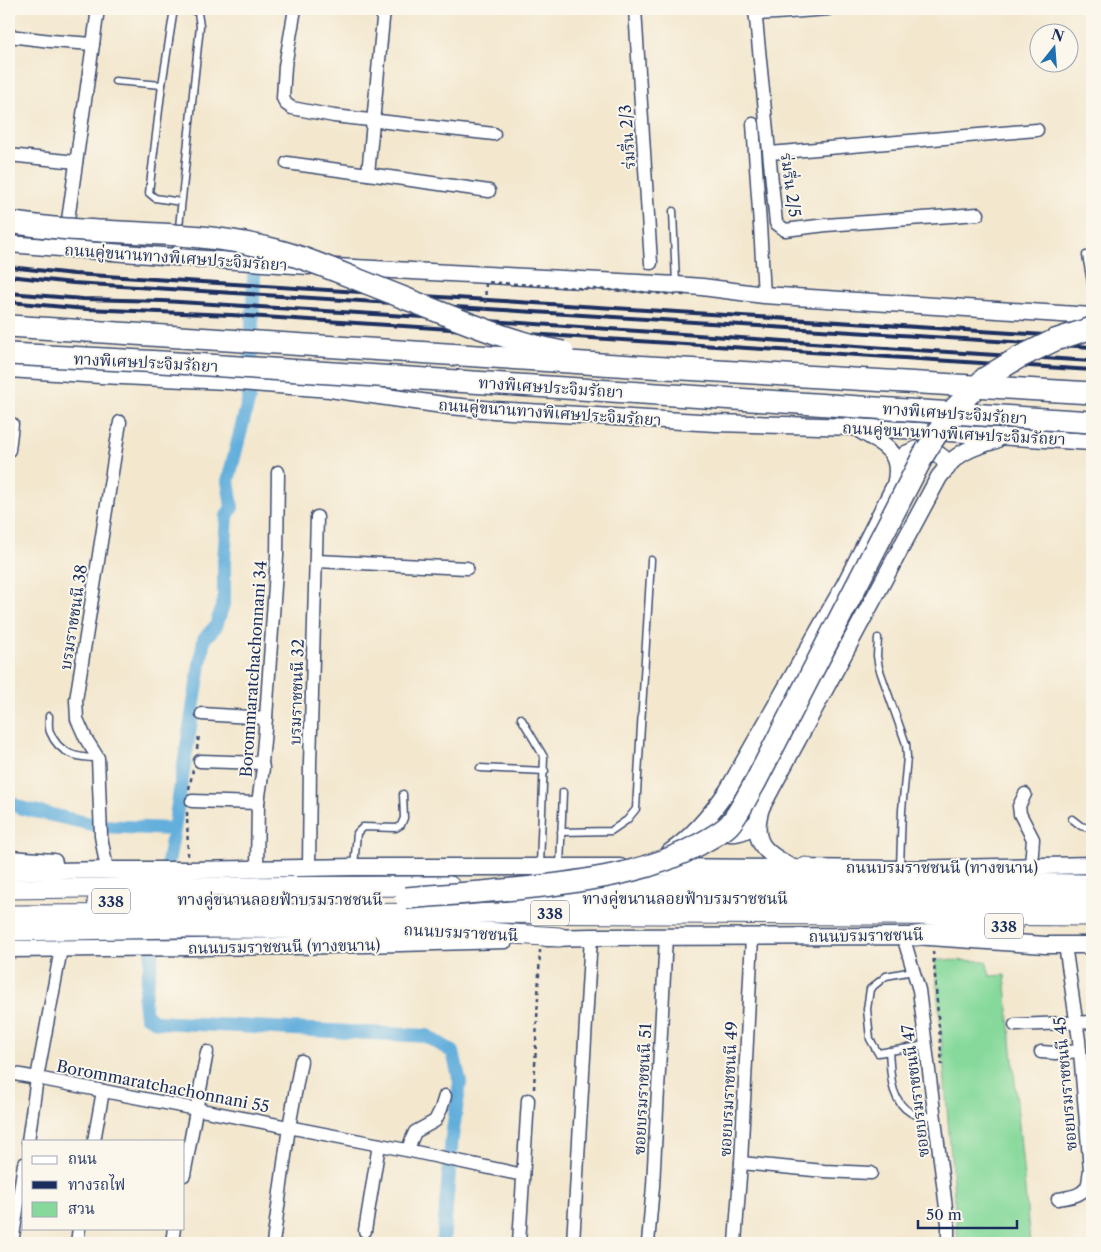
<svg xmlns="http://www.w3.org/2000/svg" width="1101" height="1252" font-family="'Libre Caslon Text','Noto Serif Thai',serif">
  <style>
    .green { fill: #87d99b; stroke: #51847c }
    .lines { fill: none; stroke-linecap: round; stroke-linejoin: round }
    .canal { stroke: #63afdc; stroke-width: 14 }
    .lane-casing { stroke: #3b4b6f; stroke-width: 9 }
    .street-casing { stroke: #3b4b6f; stroke-width: 15 }
    .secondary-casing { stroke: #3b4b6f; stroke-width: 19 }
    .primary-casing { stroke: #3b4b6f; stroke-width: 21 }
    .path { stroke: #3b4b6f; stroke-width: 2.5; stroke-dasharray: 4 4; stroke-linecap: butt }
    .lane { stroke: #fff; stroke-width: 6 }
    .street { stroke: #fff; stroke-width: 12 }
    .secondary { stroke: #fff; stroke-width: 16 }
    .primary { stroke: #fff; stroke-width: 19 }
    .rail { stroke: #1b2f5e; stroke-width: 4 }
    .highway-bridge-casing { stroke: #3b4b6f; stroke-width: 24; stroke-linecap: butt }
    .path-bridge { stroke: #3b4b6f; stroke-width: 2.5; stroke-dasharray: 4 4; stroke-linecap: butt }
    .highway-bridge { stroke: #fff; stroke-width: 21 }
    .labels { text-anchor: middle; dominant-baseline: central; stroke-width: 4; stroke-linejoin: round; paint-order: stroke }
    .shield { fill: #fbf7ec; stroke: #5e6b89; stroke-width: 1 }
    .shield-label { font-size: 15px; font-weight: bold; fill: #1b2f5e }
    .street-label { font-size: 16px; fill: #1b2f5e; stroke: #fbf7ec }
  </style>
  <rect width="100%" height="100%" fill="#fbf7ec"/>
  <filter id="ink" filterUnits="userSpaceOnUse"><feTurbulence type="fractalNoise" baseFrequency=".02" numOctaves="2"/><feDisplacementMap in="SourceGraphic" scale="10" xChannelSelector="R" yChannelSelector="G"/><feConvolveMatrix kernelMatrix="1 2 1 2 8 2 1 2 1" color-interpolation-filters="sRGB"/></filter>
  <filter id="wash" filterUnits="userSpaceOnUse"><feTurbulence type="fractalNoise" baseFrequency=".0096" numOctaves="4" result="noise"/><feDisplacementMap in="SourceGraphic" scale="20" xChannelSelector="R" yChannelSelector="G"/><feGaussianBlur stdDeviation="1.12" result="paint"/><feColorMatrix in="noise" values="0 0 0 0 0 0 0 0 0 0 0 0 0 0 0 0 0 1.4 0 .05"/><feComposite in="paint" operator="in"/></filter>
  <g filter="url(#wash)">
    <rect width="100%" height="100%" fill="#f3e7ce"/>
    <polygon class="green" points="935,960 986,961 990,976 1005,975 1030,1243 958,1243"/>
    <g class="lines">
      <g class="canal">
        <polyline points="9,802 21,808 100,826 174,829 165,879"/>
        <polyline points="174,829 204,639 216,626 224,601 224,561 227,516 232,507 228,481 249,398 255,253"/>
        <polyline points="158,920 144,1001 146,1016 158,1022 427,1036 453,1052 460,1082 452,1137 443,1243"/>
      </g>
    </g>
  </g>
  <g filter="url(#ink)">
    <g class="lines">
      <defs>
        <g id="lane">
          <polyline points="174,9 162,85 149,193 155,198 181,202"/>
          <polyline points="115,81 162,85"/>
          <polyline points="673,211 676,284"/>
          <polyline points="1086,255 1091,282 1092,293"/>
          <polyline points="176,256 200,26 198,13 191,9"/>
          <polyline points="878,638 877,656 879,668 906,744 907,757 902,810 900,867"/>
          <path d="M49 716C49 721 48 727 50 732 59 754 77 758 97 758"/>
          <polyline points="521,718 544,757 540,865"/>
          <polyline points="480,768 545,771"/>
          <polyline points="1072,819 1081,826 1092,829"/>
          <polyline points="561,832 611,831 627,820 636,809 651,560"/>
          <polyline points="354,866 357,833 363,827 396,828 401,825 404,818 403,794"/>
          <polyline points="560,866 563,792"/>
          <polyline points="913,971 886,976 870,989 867,1009 870,1039 878,1053 926,1045"/>
          <path d="M889 1051C891 1073 889 1100 911 1113 917 1116 928 1116 935 1117"/>
        </g>
        <g id="street">
          <polyline points="295,9 285,66 283,98 286,104 292,108 334,116 494,134"/>
          <polyline points="635,9 651,263"/>
          <polyline points="755,9 776,223 785,230 826,225 978,214"/>
          <polyline points="755,14 776,13 828,9"/>
          <polyline points="9,36 51,41 93,44"/>
          <polyline points="753,124 760,225 764,295"/>
          <polyline points="770,153 1037,130"/>
          <polyline points="9,155 76,162"/>
          <polyline points="287,163 368,174 384,9"/>
          <polyline points="368,174 489,191"/>
          <polyline points="66,234 98,9"/>
          <polyline points="9,450 12,424"/>
          <polyline points="316,561 467,568"/>
          <polyline points="202,714 266,718"/>
          <polyline points="200,761 262,763"/>
          <polyline points="1025,794 1019,806 1020,814 1033,839 1031,866"/>
          <polyline points="192,801 258,803"/>
          <polyline points="309,868 310,763 317,517"/>
          <polyline points="257,869 258,803 263,768 262,763 266,718 277,556 278,472"/>
          <polyline points="107,870 101,836 98,758 86,739 77,719 76,700 120,422"/>
          <polyline points="903,936 919,990 948,1224 948,1243"/>
          <polyline points="61,949 37,1078 411,1151 523,1175"/>
          <polyline points="1015,1025 1092,1022"/>
          <polyline points="1041,1052 1055,1053 1080,1051"/>
          <polyline points="9,1073 37,1078 28,1141"/>
          <polyline points="94,1141 103,1091"/>
          <polyline points="408,1150 411,1141 415,1132 435,1121 441,1109 445,1096"/>
          <polyline points="741,1163 824,1171 871,1173"/>
          <polyline points="184,1175 207,1052"/>
          <path d="M1058 1199C1069 1197 1085 1196 1088 1183 1089 1179 1089 1174 1090 1170L1079 1040 1065 945"/>
          <polyline points="365,1231 379,1145"/>
          <polyline points="12,1243 24,1164"/>
          <polyline points="77,1243 79,1228"/>
          <polyline points="172,1243 174,1228"/>
          <polyline points="273,1243 289,1127 301,1061"/>
          <polyline points="519,1243 528,1100"/>
          <polyline points="573,1243 591,937"/>
          <polyline points="648,1243 653,1186 666,936"/>
          <polyline points="735,1243 741,1163 752,937"/>
        </g>
        <g id="secondary">
          <polyline points="9,244 175,257 309,266"/>
          <polyline points="336,267 676,285 702,287 764,295 1092,316"/>
          <polyline points="9,369 101,375 227,381 330,389 450,406 494,410 716,423 856,427 1092,442"/>
          <polyline points="898,464 906,454 918,449 935,452 943,458 947,468"/>
          <path d="M717 826C728 839 747 832 757 822"/>
          <path d="M670 852C694 836 712 813 728 790L844 586 895 485C904 450 882 444 857 428"/>
          <polyline points="9,859 54,862"/>
          <path d="M790 866C763 852 751 841 761 808L939 477C943 472 948 466 952 461 965 449 980 445 996 440"/>
          <polyline points="655,867 900,869 1092,865"/>
          <polyline points="9,872 107,870 188,870 354,867 620,867"/>
          <polyline points="547,938 591,937 915,936 1045,945 1092,945"/>
          <polyline points="9,949 295,946 505,940"/>
        </g>
        <g id="primary">
          <polyline points="776,881 806,867"/>
          <polyline points="592,885 962,883 1092,884"/>
          <polyline points="9,889 160,887 450,886"/>
          <polyline points="507,898 1092,899"/>
          <polyline points="97,901 197,900"/>
          <polyline points="9,915 466,913 1092,916"/>
          <polyline points="9,931 179,928 406,929 440,929 559,937"/>
          <polyline points="915,936 1014,925"/>
        </g>
      </defs>
      <use href="#lane" class="lane-casing"/>
      <use href="#street" class="street-casing"/>
      <use href="#secondary" class="secondary-casing"/>
      <use href="#primary" class="primary-casing"/>
      <g class="path">
        <polyline points="197,749 199,735"/>
        <polyline points="189,789 193,770"/>
        <polyline points="187,812 188,856"/>
        <polyline points="933,951 942,1065"/>
        <polyline points="534,1089 540,950"/>
      </g>
      <use href="#lane" class="lane"/>
      <use href="#street" class="street"/>
      <use href="#secondary" class="secondary"/>
      <use href="#primary" class="primary"/>
      <g class="rail">
        <polyline points="9,267 74,274 1092,338"/>
        <polyline points="9,276 73,283 1092,347"/>
        <polyline points="9,293 83,299 163,301 521,323 900,349 1092,361"/>
        <polyline points="9,302 86,309 231,315 1092,370"/>
      </g>
      <defs>
        <g id="highway-bridge">
          <path d="M9 222C96 237 186 227 272 249 300 256 327 267 354 278 386 291 419 304 452 317 488 331 525 345 563 352"/>
          <polyline points="9,326 632,366 1092,393"/>
          <polyline points="9,354 161,362 1092,422"/>
          <path d="M406 898C455 894 503 891 551 885 603 878 654 870 700 844 710 838 721 833 729 825 739 814 747 796 755 783L924 454 950 413 985 378 1018 358 1055 340 1092 328"/>
        </g>
      </defs>
      <use href="#highway-bridge" class="highway-bridge-casing"/>
      <polyline class="path-bridge" points="485,311 486,282 685,295"/>
      <use href="#highway-bridge" class="highway-bridge"/>
    </g>
  </g>
  <g class="labels">
    <g class="shield">
      <rect x="92" y="888.5" width="38" height="25" rx="4"/>
      <rect x="531" y="900.5" width="38" height="25" rx="4"/>
      <rect x="985" y="913.5" width="38" height="25" rx="4"/>
    </g>
    <g class="shield-label">
      <text x="111" y="901">338</text>
      <text x="550" y="913">338</text>
      <text x="1004" y="926">338</text>
    </g>
    <g class="street-label">
      <text transform="translate(627 137) rotate(-94)">ร่มรื่น 2/3</text>
      <text transform="translate(791 185) rotate(82)">ร่มรื่น 2/5</text>
      <text transform="translate(176 257) rotate(4)">ถนนคู่ขนานทางพิเศษประจิมรัถยา</text>
      <text transform="translate(146 362) rotate(3)">ทางพิเศษประจิมรัถยา</text>
      <text transform="translate(551 387) rotate(4)">ทางพิเศษประจิมรัถยา</text>
      <text transform="translate(550 412) rotate(4)">ถนนคู่ขนานทางพิเศษประจิมรัถยา</text>
      <text transform="translate(955 413) rotate(4)">ทางพิเศษประจิมรัถยา</text>
      <text transform="translate(954 433) rotate(3)">ถนนคู่ขนานทางพิเศษประจิมรัถยา</text>
      <text transform="translate(73 617) rotate(-81)">บรมราชชนนี 38</text>
      <text transform="translate(253 669) rotate(-86)">Borommaratchachonnani 34</text>
      <text transform="translate(296 692) rotate(-88)">บรมราชชนนี 32</text>
      <text x="942" y="867">ถนนบรมราชชนนี (ทางขนาน)</text>
      <text x="685" y="898">ทางคู่ขนานลอยฟ้าบรมราชชนนี</text>
      <text x="280" y="899">ทางคู่ขนานลอยฟ้าบรมราชชนนี</text>
      <text transform="translate(461 932) rotate(3)">ถนนบรมราชชนนี</text>
      <text transform="translate(866 935) rotate(-1)">ถนนบรมราชชนนี</text>
      <text transform="translate(284 946) rotate(-1)">ถนนบรมราชชนนี (ทางขนาน)</text>
      <text transform="translate(1065 1084) rotate(-95)">ซอยบรมราชชนนี 45</text>
      <text transform="translate(163 1086) rotate(11)">Borommaratchachonnani 55</text>
      <text transform="translate(642 1089) rotate(-87)">ซอยบรมราชชนนี 51</text>
      <text transform="translate(728 1089) rotate(-87)">ซอยบรมราชชนนี 49</text>
      <text transform="translate(915 1091) rotate(-97)">ซอยบรมราชชนนี 47</text>
    </g>
  </g>
  <rect width="1101" height="1252" fill="none" stroke="#fbf7ec" stroke-width="30"/>
  <rect x="22" y="1140" width="162" height="90" fill="#fbf7ec" stroke="#a1a7b3"/>
  <rect x="32" y="1156" width="25" height="8" fill="#ffffff" stroke="#a1a7b3"/>
  <text x="68" y="1164" font-size="15" fill="#1b2f5e">ถนน</text>
  <rect x="32" y="1181" width="25" height="8" fill="#1b2f5e" stroke="#a1a7b3"/>
  <text x="68" y="1190" font-size="15" fill="#1b2f5e">ทางรถไฟ</text>
  <rect x="32" y="1202" width="25" height="15" fill="#87d99b" stroke="#a1a7b3"/>
  <text x="68" y="1214" font-size="15" fill="#1b2f5e">สวน</text>
  <g transform="translate(1054 48) rotate(17)"><circle r="24" fill="#fbf7ec" stroke="#a1a7b3"/>
  <path d="M0-4L9 19L0 12L-9 19Z" fill="#1f6fb2"/>
  <text y="-8" font-size="14" font-weight="bold" text-anchor="middle" fill="#1b2f5e">N</text>
  </g>
  <path d="M918 1220v8h99v-8" fill="none" stroke="#1b2f5e" stroke-width="2.5"/>
  <text x="926" y="1220" font-size="15" fill="#1b2f5e" stroke="#fbf7ec" stroke-width="4" paint-order="stroke">50 m</text>
</svg>
